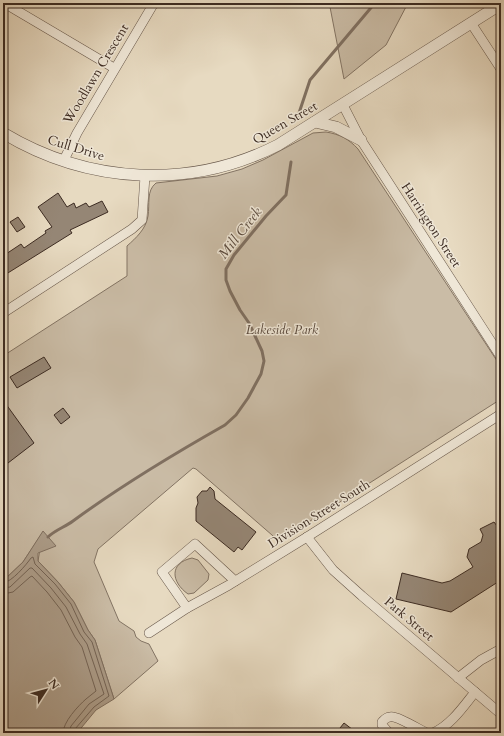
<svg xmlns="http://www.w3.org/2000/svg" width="504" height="736" font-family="Cardo,serif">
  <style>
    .green { fill: #cabca6; stroke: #837464 }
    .water { fill: #ad9e8b; stroke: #807061 }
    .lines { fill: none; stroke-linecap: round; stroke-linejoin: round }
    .shore { stroke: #746456; stroke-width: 1 }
    .stream { stroke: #807061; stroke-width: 3 }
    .building { fill: #958675; stroke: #3c2b22 }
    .minor-casing { stroke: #67574a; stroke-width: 10 }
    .tertiary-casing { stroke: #67574a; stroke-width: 12 }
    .minor { stroke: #efe7d7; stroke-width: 9 }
    .tertiary { stroke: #efe7d7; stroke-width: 11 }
    .labels { text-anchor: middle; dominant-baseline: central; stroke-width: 3; stroke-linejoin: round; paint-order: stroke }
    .street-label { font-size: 13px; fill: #3c2b22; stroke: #efe7d7 }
    .park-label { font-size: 13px; font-style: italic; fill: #58483c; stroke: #efe7d7 }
    .water-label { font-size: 14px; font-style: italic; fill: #58483c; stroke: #efe7d7 }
  </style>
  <rect width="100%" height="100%" fill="#e7dac1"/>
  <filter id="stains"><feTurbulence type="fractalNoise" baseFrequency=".005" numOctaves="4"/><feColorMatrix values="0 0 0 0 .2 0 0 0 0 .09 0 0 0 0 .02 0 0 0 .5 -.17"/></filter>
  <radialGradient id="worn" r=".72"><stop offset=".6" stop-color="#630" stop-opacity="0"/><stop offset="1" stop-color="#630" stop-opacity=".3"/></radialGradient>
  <g class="green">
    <polygon points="331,3 408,3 386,45 344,79 330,7"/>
    <path d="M326 132C339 134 349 139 358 149L501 367V399L307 523 280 542 196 469 193 468 98 549 94 562 119 621 134 631 136 637 141 641 149 644 158 661 114 699 95 640 88 630 74 602 58 582 38 561 43 532 23 562 3 581V569L7 566 3 544V356L127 276V246C136 238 146 229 148 216 150 204 146 191 156 183L217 176 242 169 263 160 313 133Z"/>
    <path d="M192 558 198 560 209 574 208 580 194 593 188 594C171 582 169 563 192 558Z"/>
  </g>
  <polygon class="water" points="43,531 56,546 38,553 38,561 58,582 74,602 88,630 95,640 114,699 96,710 77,733 3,733 3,581 23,562"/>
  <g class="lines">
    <g class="shore">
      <path d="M3 583C12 582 26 565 31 558L33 557 35 564 55 584 71 604 84 632 92 642 109 696 94 707 75 729 74 733"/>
      <polyline points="3,588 10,587 30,568 32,568 51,588 66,607 80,634 87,644 104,694 89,704 71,726 69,733"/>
      <path d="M3 594 13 592 30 577 32 576 47 592 61 610 75 637 82 647 96 691C93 694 89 696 86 699 78 706 63 722 63 733"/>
    </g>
    <g class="stream">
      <polyline points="297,119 310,80 375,3"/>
      <path d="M48 537C55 530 65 527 73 521 122 485 172 455 225 425L236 415 248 398 261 374 264 361 262 351 249 323 240 310 230 291 226 280V269L234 255 266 216 286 195 291 162"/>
    </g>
  </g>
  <g class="building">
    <polygon points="58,193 67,207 74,203 76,208 86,203 89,207 102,201 108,212 70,230 72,233 3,276 3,256 21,244 24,248 46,233 45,231 52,227 38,207"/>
    <polygon points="18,217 25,227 17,232 10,222"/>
    <polygon points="44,357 51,368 17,388 10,377"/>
    <polygon points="3,400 34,443 8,463 3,456"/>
    <polygon points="63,408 70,417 61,424 54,415"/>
    <polygon points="210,487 214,491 215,499 256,532 242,550 238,547 234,552 196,521 196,508 198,503 197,497 202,491 207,491"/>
    <polygon points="494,522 497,526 501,524 501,536 498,538 501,543 501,580 451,612 396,599 402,573 442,583 450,581 473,567 467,557 469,549 481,542 483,535 480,529"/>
    <polygon points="344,723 357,733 336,733"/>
  </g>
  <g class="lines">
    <defs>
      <g id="minor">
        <polyline points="4,3 114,68"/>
        <polyline points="471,23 501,69"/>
        <polyline points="343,105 361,140 501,357"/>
        <polyline points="64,160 77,133 154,3"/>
        <polyline points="3,313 132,229 142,220 145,176"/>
        <polyline points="307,537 333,570 362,596 501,714"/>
        <polyline points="187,608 162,572 195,544 235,581"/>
        <polyline points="149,633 187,608 229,585 307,537 501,414"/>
        <polyline points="458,678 481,660 501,649"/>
        <path d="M389 733 382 725V722C384 720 386 717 390 717 396 715 420 730 427 733"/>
        <path d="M433 733C451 725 463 707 475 692"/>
      </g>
      <g id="tertiary">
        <polyline points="315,122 336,127 361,140"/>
        <path d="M3 133C88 184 190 190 278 145L501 4"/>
      </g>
    </defs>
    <use href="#minor" class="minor-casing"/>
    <use href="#tertiary" class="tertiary-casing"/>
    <use href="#minor" class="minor"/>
    <use href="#tertiary" class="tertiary"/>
  </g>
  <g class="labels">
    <g class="street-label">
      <text transform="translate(96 74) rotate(-59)">Woodlawn Crescent</text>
      <text transform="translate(285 123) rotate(-30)">Queen Street</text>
      <text transform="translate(76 148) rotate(17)">Cull Drive</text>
      <text transform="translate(431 225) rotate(57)">Harrington Street</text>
      <text transform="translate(319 514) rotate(-32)">Division Street South</text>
      <text transform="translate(409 619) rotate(40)">Park Street</text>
    </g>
    <g class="park-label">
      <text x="282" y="330">Lakeside Park</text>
    </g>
    <g class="water-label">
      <text transform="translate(240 233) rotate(-52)">Mill Creek</text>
    </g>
  </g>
  <rect width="504" height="736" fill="none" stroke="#e7dac1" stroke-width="16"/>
  <rect x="4" y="4" width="496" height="728" fill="none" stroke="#3c2b22" stroke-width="2"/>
  <rect x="8" y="8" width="488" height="720" fill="none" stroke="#3c2b22"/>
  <g transform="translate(46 690) rotate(54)" stroke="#efe7d7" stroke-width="3" paint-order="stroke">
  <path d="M0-3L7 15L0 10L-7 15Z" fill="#3c2b22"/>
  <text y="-6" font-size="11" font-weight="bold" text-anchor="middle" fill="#3c2b22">N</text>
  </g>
  <rect width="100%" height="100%" filter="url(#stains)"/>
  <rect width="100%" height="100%" fill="url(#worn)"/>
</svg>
